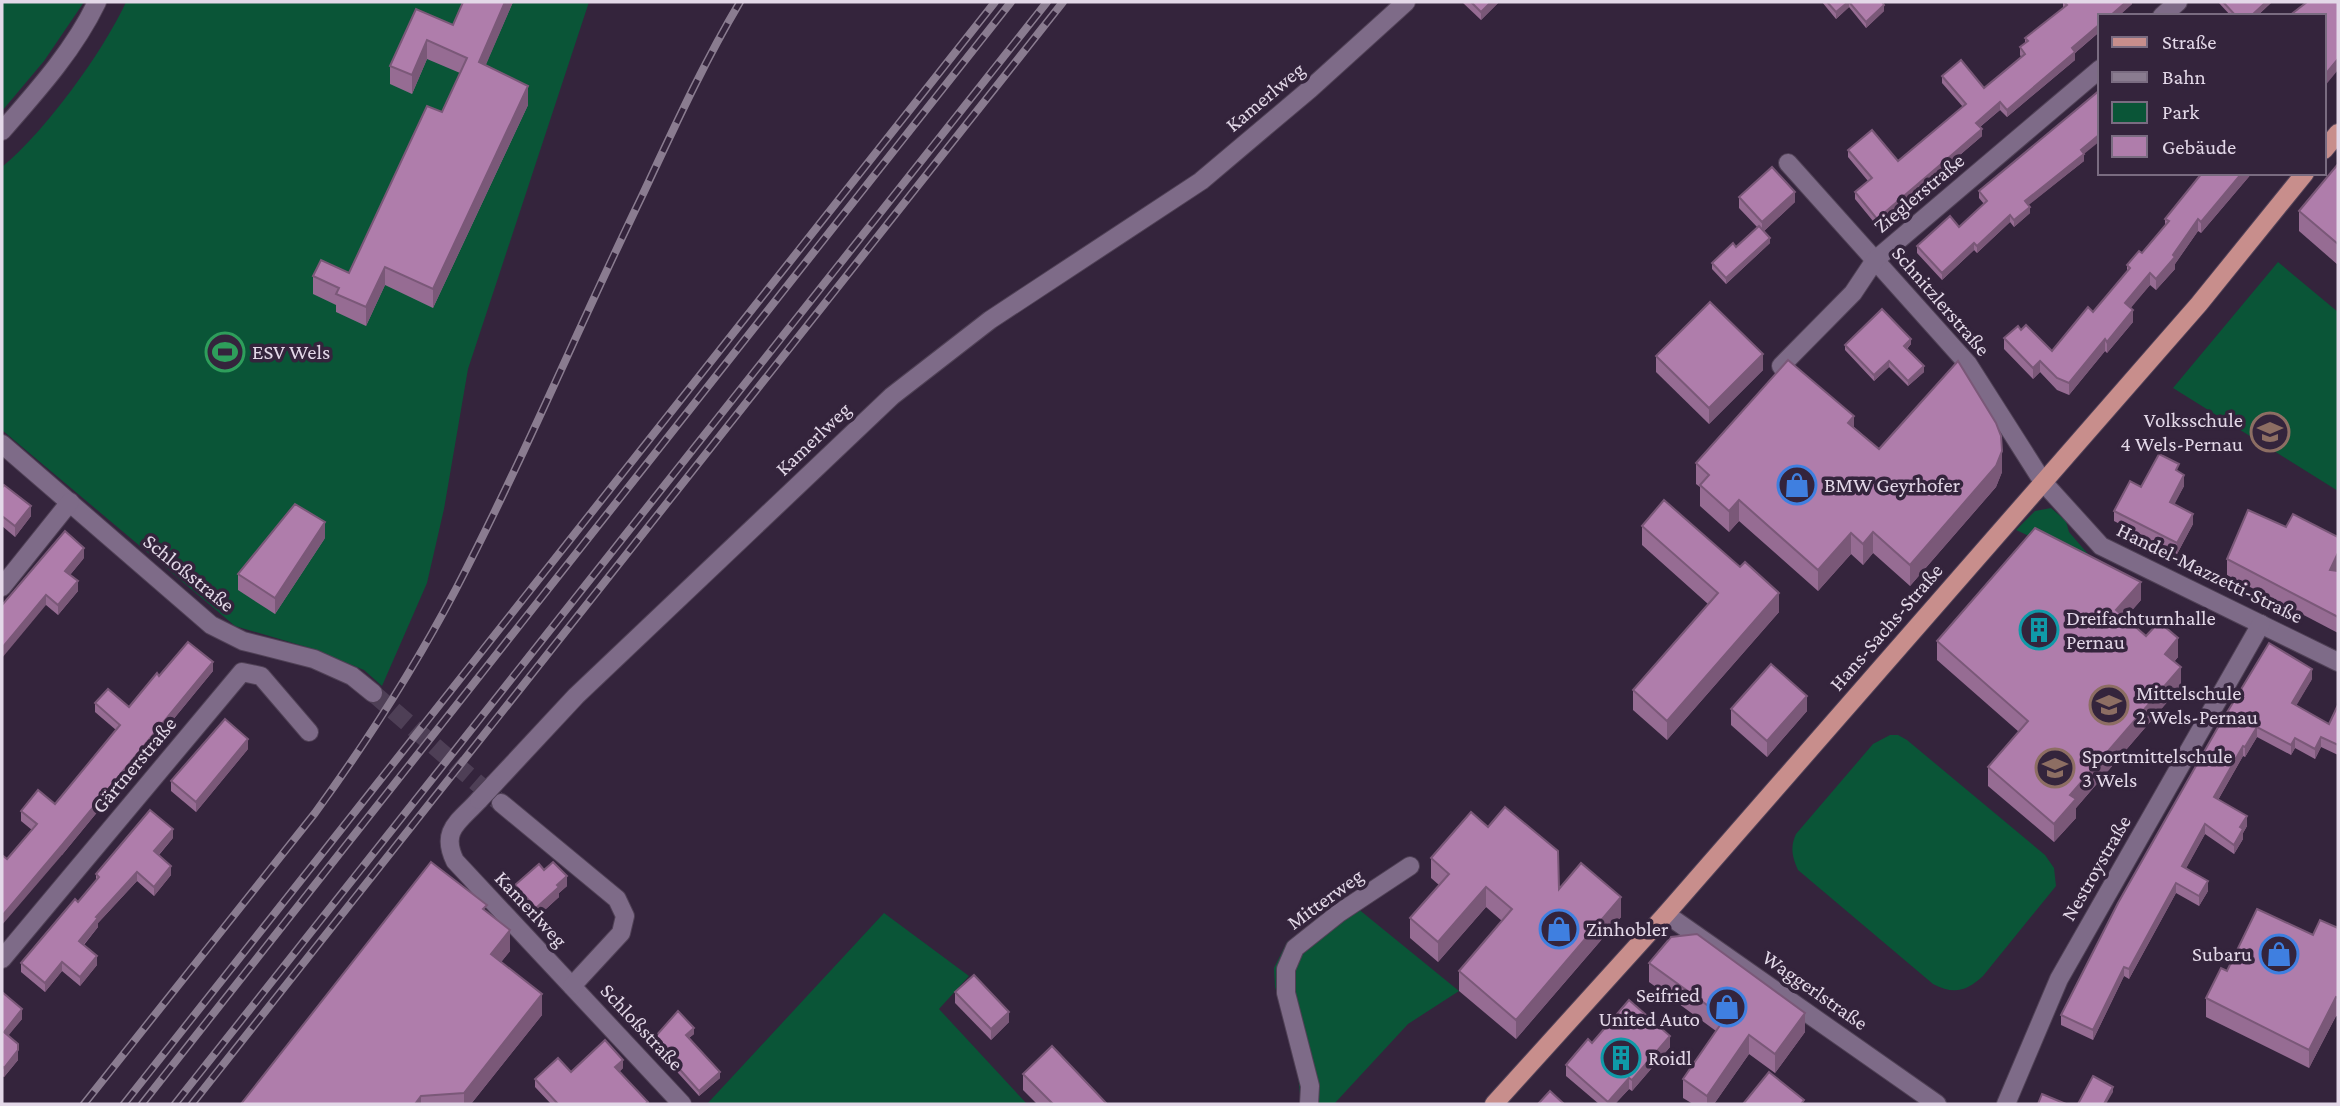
<svg xmlns="http://www.w3.org/2000/svg" width="2340" height="1106" font-family="'Crimson Pro',serif">
  <style>
    .green { fill: #0a5537 }
    .lines { fill: none; stroke-linecap: round; stroke-linejoin: round }
    .minor-tunnel { stroke: #4e3f56; stroke-width: 18; stroke-dasharray: 18 9; stroke-linecap: butt }
    .minor-casing { stroke: #504156; stroke-width: 20 }
    .major-casing { stroke: #504156; stroke-width: 20 }
    .minor { stroke: #7e6b88; stroke-width: 18 }
    .major { stroke: #c88e8c; stroke-width: 18 }
    .rail-casing { stroke: #8a7c90; stroke-width: 8 }
    .rail { stroke: #34243c; stroke-width: 5; stroke-dasharray: 16; stroke-linecap: butt }
    .minor-bridge-casing { stroke: #504156; stroke-width: 20; stroke-linecap: butt }
    .minor-bridge { stroke: #7e6b88; stroke-width: 18 }
    .wall { fill: #966c93 }
    .shaded-wall { fill: #7a5878 }
    .building { fill: #af7dab; stroke: #7a5878; stroke-width: 2 }
    .labels { text-anchor: middle; dominant-baseline: central; stroke-width: 7; stroke-linejoin: round; paint-order: stroke }
    .street-label { font-size: 21px; fill: #e3d8e8; stroke: #34243c }
    .poi-label { font-size: 21px; fill: #e3d8e8; stroke: #34243c; text-anchor: start }
  </style>
  <rect width="100%" height="100%" fill="#34243c"/>
  <g class="green">
    <polygon points="2,2 84,2 44,61 2,111"/>
    <path d="M126 2H589L468 369 444 509 427 583 382 686 364 670 310 648 235 626 2 430V167C45 132 103 52 126 2Z"/>
    <polygon points="2278,262 2338,312 2338,491 2173,388"/>
    <polygon points="2051,508 2066,521 2069,532 2088,554 2083,561 2016,530 2035,511"/>
    <path d="M1890 735H1898L1907 740 2045 855 2054 868 2056 886 1983 976C1967 991 1954 995 1933 984L1798 870C1792 857 1790 847 1796 834L1873 744Z"/>
    <polygon points="1346,899 1459,991 1408,1024 1334,1104 1301,1104 1297,1065 1275,987 1274,968 1287,942"/>
    <polygon points="884,913 969,976 939,1009 1027,1104 707,1104"/>
  </g>
  <g class="lines">
    <polyline class="minor-tunnel" points="373,693 498,801"/>
    <defs>
      <g id="minor">
        <polyline points="2162,16 2178,2"/>
        <path d="M2 131C37 91 74 50 97 2"/>
        <polyline points="1788,163 1968,364 2043,482 2101,546 2338,662"/>
        <polyline points="1781,366 1853,293 1875,260 2100,69"/>
        <polyline points="2,444 211,625 243,641 314,659 352,676 373,693"/>
        <polyline points="2,587 70,502"/>
        <polyline points="494,784 576,696 892,396 990,320 1201,181 1310,89 1406,2"/>
        <path d="M479 800C459 822 440 830 455 861L682 1104"/>
        <polyline points="501,803 617,899 625,916 621,933 572,986"/>
        <polyline points="1666,914 1937,1104"/>
        <polyline points="2,959 242,672 261,676 309,732"/>
        <polyline points="1309,1104 1310,1086 1286,993 1286,969 1295,948 1339,913 1410,866"/>
        <polyline points="2006,1104 2059,979 2261,624"/>
      </g>
      <g id="major">
        <polyline points="2324,150 2338,133"/>
        <polyline points="1494,1104 1666,914 2199,304 2305,173"/>
      </g>
    </defs>
    <use href="#minor" class="minor-casing"/>
    <use href="#major" class="major-casing"/>
    <use href="#minor" class="minor"/>
    <use href="#major" class="major"/>
    <defs>
      <g id="rail">
        <path d="M84 1104 315 813C366 743 415 667 456 589 523 460 579 326 642 196 673 130 703 64 740 2"/>
        <polyline points="124,1104 995,2"/>
        <polyline points="142,1104 1011,2"/>
        <polyline points="175,1104 1047,2"/>
        <polyline points="192,1104 1063,2"/>
      </g>
    </defs>
    <use href="#rail" class="rail-casing"/>
    <use href="#rail" class="rail"/>
    <defs>
      <polyline id="minor-bridge" points="479,800 494,784"/>
    </defs>
    <use href="#minor-bridge" class="minor-bridge-casing"/>
    <use href="#minor-bridge" class="minor-bridge"/>
  </g>
  <g class="wall">
    <polygon points="513,2 485,66 528,105 433,308 385,285 366,326 336,312 336,305 313,294 313,276 349,273 442,112 460,73 427,59 412,94 390,84 390,66 416,9 453,25"/>
    <polygon points="1462,2 1499,2 1481,20"/>
    <polygon points="1822,2 1882,2 1884,11 1866,28 1849,7 1836,19"/>
    <polygon points="2063,2 2132,2 2132,4 2075,53 2075,60 2007,117 2000,110 1980,127 1982,136 1877,226 1855,199 1855,192 1868,181 1848,157 1848,150 1898,161 1963,107 1942,83 1942,76 1984,88 2021,57 2020,55 2020,47 2025,43 2025,38 2063,8"/>
    <polygon points="2218,2 2272,2 2257,16 2231,16"/>
    <polygon points="2084,154 2084,161 2028,205 2030,213 2014,227 2010,222 1977,253 1974,250 1942,280 1917,253 1917,246 1959,227 1984,204 1979,198 1979,191"/>
    <polygon points="2338,164 2338,265 2299,231 2299,211"/>
    <polygon points="2199,173 2252,173 2201,233 2198,231 2175,264 2175,269 2156,290 2150,285 2130,308 2133,322 2107,353 2105,351 2069,395 2057,390 2040,372 2033,379 2004,349 2004,338 2021,330 2052,351 2093,312 2127,272 2127,265 2142,253 2165,226 2165,219 2200,177"/>
    <polygon points="1739,197 1795,202 1764,231 1770,243 1726,284 1712,269 1712,263 1736,247 1757,227 1739,208"/>
    <polygon points="1911,344 1907,349 1924,372 1908,386 1889,367 1874,381 1845,350 1845,345"/>
    <polygon points="1656,356 1763,370 1709,424 1656,372"/>
    <polygon points="1854,427 1879,449 2002,472 1996,487 1910,586 1873,553 1863,565 1851,554 1818,591 1739,521 1729,532 1700,506 1700,487 1696,484 1696,463"/>
    <polygon points="2179,472 2184,486 2174,504 2193,524 2177,554 2114,521 2114,511 2141,487"/>
    <polygon points="2,488 31,516 15,537 2,526"/>
    <polygon points="1642,526 1779,612 1667,740 1633,710 1633,690 1708,604 1642,545"/>
    <polygon points="325,538 275,614 238,590 238,574"/>
    <polygon points="84,558 70,575 78,591 58,615 46,605 2,605"/>
    <polygon points="2227,559 2338,571 2338,633 2227,575"/>
    <polygon points="2141,600 2125,618 2146,636 2178,657 2174,662 2181,686 2076,808 2076,818 2054,842 1988,786 1988,767 2019,732 1937,660 1937,641"/>
    <polygon points="213,671 62,855 7,859 32,830 21,821 21,811 55,804 116,730 95,712 95,703 129,707 159,676"/>
    <polygon points="2312,679 2296,705 2329,724 2338,705 2338,755 2321,747 2315,759 2295,748 2291,755 2257,737 2245,757 2243,756 2218,800 2247,826 2243,833 2243,839 2234,854 2205,834 2186,868 2208,891 2199,906 2176,893 2129,979 2124,976 2093,1040 2061,1025 2061,1015 2217,729"/>
    <polygon points="1731,709 1807,711 1767,757 1731,725"/>
    <polygon points="248,749 196,812 171,791 171,781"/>
    <polygon points="173,838 159,855 171,875 154,896 137,881 98,923 98,927 84,945 97,965 80,986 62,971 45,992 21,972 21,963 78,902 96,881 96,874"/>
    <polygon points="1431,858 1559,889 1621,917 1516,1039 1459,991 1459,971 1502,921 1486,907 1438,962 1410,938 1410,918 1439,885 1431,878"/>
    <polygon points="515,885 567,886 559,893 559,897 536,918 515,895"/>
    <polygon points="487,912 510,951 501,962 542,1015 471,1104 241,1104"/>
    <polygon points="2338,928 2338,1017 2336,1016 2309,1068 2206,1017 2206,998 2227,971 2313,935"/>
    <polygon points="1649,963 1805,1032 1775,1073 1749,1054 1714,1104 1693,1104 1683,1098 1683,1079 1716,1031 1649,982"/>
    <polygon points="2,992 22,1019 8,1035 18,1060 4,1077 2,1076"/>
    <polygon points="955,992 1009,1022 991,1040 955,1003"/>
    <polygon points="694,1034 689,1038 720,1078 699,1096 659,1052 659,1047 655,1042 655,1037"/>
    <polygon points="1592,1043 1670,1047 1632,1091 1629,1089 1615,1104 1599,1104 1566,1076 1566,1065"/>
    <polygon points="623,1068 619,1072 648,1104 551,1104 535,1087 535,1079 571,1072"/>
    <polygon points="1023,1074 1107,1104 1037,1104 1023,1090"/>
  </g>
  <g class="shaded-wall">
    <polygon points="505,2 513,2 479,81 479,62"/>
    <polygon points="1491,2 1499,2 1481,20 1481,12"/>
    <polygon points="1849,2 1849,7 1836,19 1836,12"/>
    <polygon points="2126,2 2132,2 2132,4 2119,16 2110,16"/>
    <polygon points="2266,2 2272,2 2257,16 2251,16"/>
    <polygon points="1884,5 1884,11 1866,28 1866,22"/>
    <polygon points="2100,24 2100,31 2075,53 2075,60 2007,117 2007,110 2072,48"/>
    <polygon points="427,40 427,59 412,94 412,75"/>
    <polygon points="2338,59 2338,70 2324,87 2324,76"/>
    <polygon points="528,86 528,105 433,308 433,289"/>
    <polygon points="2000,102 2000,110 1976,130 1976,123"/>
    <polygon points="1982,129 1982,136 1877,226 1877,219"/>
    <polygon points="2100,134 2100,141 2084,154 2084,161 2025,208 2025,201 2081,150"/>
    <polygon points="2242,173 2252,173 2201,233 2201,222"/>
    <polygon points="1795,192 1795,202 1762,233 1762,222"/>
    <polygon points="2030,207 2030,213 2014,227 2014,220"/>
    <polygon points="2010,215 2010,222 1977,253 1977,246"/>
    <polygon points="2198,219 2198,231 2175,264 2175,269 2156,290 2156,279"/>
    <polygon points="1770,238 1770,243 1726,284 1726,278"/>
    <polygon points="1974,243 1974,250 1942,280 1942,273"/>
    <polygon points="385,267 385,285 366,326 366,307"/>
    <polygon points="2150,273 2150,285 2125,315 2125,303"/>
    <polygon points="2133,310 2133,322 2107,353 2107,342"/>
    <polygon points="1911,339 1911,344 1904,351 1904,346"/>
    <polygon points="2105,339 2105,351 2069,395 2069,383"/>
    <polygon points="1763,354 1763,370 1709,424 1709,408"/>
    <polygon points="1889,361 1889,367 1874,381 1874,375"/>
    <polygon points="2040,361 2040,372 2033,379 2033,368"/>
    <polygon points="1924,366 1924,372 1908,386 1908,381"/>
    <polygon points="1854,416 1854,437 1848,423"/>
    <polygon points="2002,451 2002,472 1996,487 1910,586 1910,565"/>
    <polygon points="2184,475 2184,486 2170,513 2170,502"/>
    <polygon points="1739,500 1739,521 1729,532 1729,511"/>
    <polygon points="31,506 31,516 15,537 15,526"/>
    <polygon points="2193,514 2193,524 2177,554 2177,543"/>
    <polygon points="325,522 325,538 275,614 275,598"/>
    <polygon points="1873,532 1873,553 1863,565 1863,544"/>
    <polygon points="1851,533 1851,554 1818,591 1818,570"/>
    <polygon points="84,548 84,558 65,581 65,571"/>
    <polygon points="2338,553 2338,569 2330,586 2330,570"/>
    <polygon points="78,581 78,591 58,615 58,605"/>
    <polygon points="2141,582 2141,600 2116,629 2116,610"/>
    <polygon points="1779,593 1779,612 1667,740 1667,721"/>
    <polygon points="46,595 46,605 2,658 2,648"/>
    <polygon points="2178,638 2178,657 2165,672 2165,654"/>
    <polygon points="213,662 213,671 62,855 2,925 2,916"/>
    <polygon points="2181,667 2181,686 2076,808 2076,818 2054,842 2054,824 2070,795"/>
    <polygon points="2312,669 2312,679 2292,713 2292,703"/>
    <polygon points="1807,696 1807,711 1767,757 1767,741"/>
    <polygon points="2257,727 2257,737 2245,757 2245,747"/>
    <polygon points="2321,737 2321,747 2315,759 2315,749"/>
    <polygon points="2295,738 2295,748 2291,755 2291,745"/>
    <polygon points="248,739 248,749 196,812 196,802"/>
    <polygon points="2243,746 2243,756 2214,807 2214,797"/>
    <polygon points="2247,816 2247,826 2243,833 2243,839 2234,854 2234,845 2240,827"/>
    <polygon points="2205,824 2205,834 2182,876 2182,866"/>
    <polygon points="173,829 173,838 154,860 154,851"/>
    <polygon points="171,866 171,875 154,896 154,887"/>
    <polygon points="137,872 137,881 98,923 98,927 79,950 79,941 96,917"/>
    <polygon points="567,876 567,886 559,893 559,897 536,918 536,908 557,885"/>
    <polygon points="2208,881 2208,891 2199,906 2199,896"/>
    <polygon points="2176,883 2176,893 2129,979 2129,969"/>
    <polygon points="1486,887 1486,907 1438,962 1438,942"/>
    <polygon points="1621,897 1621,917 1516,1039 1516,1020"/>
    <polygon points="510,930 510,951 491,975 491,954"/>
    <polygon points="97,956 97,965 80,986 80,977"/>
    <polygon points="62,962 62,971 45,992 45,983"/>
    <polygon points="2124,967 2124,976 2093,1040 2093,1030"/>
    <polygon points="542,994 542,1015 471,1104 464,1104 464,1093"/>
    <polygon points="2336,997 2336,1016 2309,1068 2309,1050"/>
    <polygon points="22,1009 22,1019 4,1041 4,1032"/>
    <polygon points="1009,1012 1009,1022 991,1040 991,1029"/>
    <polygon points="1805,1013 1805,1032 1775,1073 1775,1054"/>
    <polygon points="694,1028 694,1034 686,1040 686,1035"/>
    <polygon points="1749,1035 1749,1054 1714,1104 1707,1104 1707,1096"/>
    <polygon points="1670,1036 1670,1047 1632,1091 1632,1080"/>
    <polygon points="18,1050 18,1060 4,1077 4,1068"/>
    <polygon points="623,1060 623,1068 615,1076 615,1067"/>
    <polygon points="720,1072 720,1078 699,1096 699,1091"/>
    <polygon points="1629,1078 1629,1089 1615,1104 1608,1104 1608,1102"/>
    <polygon points="2113,1087 2113,1092 2106,1104 2104,1104"/>
    <polygon points="421,1096 421,1104 415,1104"/>
  </g>
  <g class="building">
    <polygon points="463,2 505,2 479,62 528,86 433,289 385,267 366,307 336,294 339,288 313,276 321,260 349,273 427,106 442,112 467,58 427,40 412,75 390,66 416,9 453,25"/>
    <polygon points="1471,2 1491,2 1481,12"/>
    <polygon points="1827,2 1848,2 1836,12"/>
    <polygon points="1849,2 1882,2 1884,5 1866,22"/>
    <polygon points="2064,2 2126,2 2110,16 2100,16 2100,24 2072,48 2075,52 2007,110 2000,102 1976,123 1982,129 1877,219 1855,192 1872,178 1848,150 1872,130 1898,161 1966,104 1942,76 1961,60 1984,88 2025,54 2020,47 2028,41 2025,38 2067,5"/>
    <polygon points="2223,2 2266,2 2251,16 2236,16"/>
    <polygon points="2307,2 2338,2 2338,59 2324,76 2324,16 2289,16"/>
    <polygon points="2100,90 2100,134 2081,150 2084,154 2025,201 2030,207 2014,220 2010,215 1977,246 1974,243 1942,273 1917,246 1950,216 1959,227 1987,201 1979,191"/>
    <polygon points="2338,164 2338,244 2299,211"/>
    <polygon points="1772,167 1795,192 1762,222 1739,197"/>
    <polygon points="2202,173 2242,173 2201,222 2198,219 2173,255 2175,257 2156,279 2150,273 2125,303 2133,310 2107,342 2105,339 2069,383 2057,378 2040,361 2033,368 2004,338 2018,326 2021,330 2026,325 2052,351 2088,307 2093,312 2130,268 2127,265 2139,251 2142,253 2169,221 2165,219"/>
    <polygon points="1759,226 1770,238 1726,278 1712,263 1733,243 1736,247"/>
    <polygon points="1710,302 1763,354 1709,408 1656,356"/>
    <polygon points="1882,309 1911,339 1904,346 1924,366 1908,381 1889,361 1874,375 1845,345"/>
    <polygon points="1788,360 1854,416 1848,423 1879,449 1958,361 1996,423 2001,436 2002,451 1996,466 1910,565 1873,532 1863,544 1851,533 1818,570 1739,500 1729,511 1700,485 1709,475 1696,463"/>
    <polygon points="2159,454 2179,464 2176,470 2184,475 2170,502 2193,514 2177,543 2114,511 2130,481 2141,487"/>
    <polygon points="4,485 31,506 15,526 2,516 2,488"/>
    <polygon points="1664,500 1740,567 1745,562 1779,593 1667,721 1633,690 1718,593 1642,526"/>
    <polygon points="295,504 325,522 275,598 238,574"/>
    <polygon points="2248,510 2286,527 2293,514 2338,537 2338,553 2330,570 2338,571 2338,617 2227,559"/>
    <polygon points="2035,528 2141,582 2116,610 2146,636 2159,622 2178,638 2165,654 2181,667 2070,795 2076,799 2054,824 1988,767 2028,721 1937,641"/>
    <polygon points="65,531 84,548 65,571 78,581 58,605 46,595 2,648 2,605"/>
    <polygon points="188,642 213,662 62,845 2,916 2,855 7,859 37,824 21,811 38,790 55,804 120,725 95,703 108,689 129,707 157,673 159,676"/>
    <polygon points="2269,643 2312,669 2292,703 2329,724 2338,705 2338,745 2321,737 2315,749 2295,738 2291,745 2257,727 2245,747 2243,746 2214,797 2247,816 2240,827 2243,829 2234,845 2205,824 2182,866 2208,881 2199,896 2176,883 2129,969 2124,967 2093,1030 2061,1015 2118,903 2217,729"/>
    <polygon points="1771,664 1807,696 1767,741 1731,709"/>
    <polygon points="225,719 248,739 196,802 171,781"/>
    <polygon points="1505,807 1558,851 1559,889 1581,863 1621,897 1516,1020 1459,971 1512,909 1486,887 1438,942 1410,918 1449,874 1431,858 1471,812 1488,827"/>
    <polygon points="150,810 173,829 154,851 171,866 154,887 137,872 96,917 98,918 79,941 97,956 80,977 62,962 45,983 21,963 75,899 78,902 99,877 96,874"/>
    <polygon points="431,862 487,905 483,909 510,930 491,954 542,994 464,1093 421,1096 415,1104 241,1104"/>
    <polygon points="553,862 567,876 557,885 559,887 536,908 515,885 539,864 544,870"/>
    <polygon points="2257,909 2313,935 2320,920 2338,928 2338,998 2336,997 2309,1050 2206,998 2221,968 2227,971"/>
    <polygon points="1697,934 1805,1013 1775,1054 1749,1035 1707,1096 1683,1079 1725,1018 1649,963 1671,937"/>
    <polygon points="974,975 1009,1012 991,1029 955,992"/>
    <polygon points="2,992 22,1009 4,1032 18,1044 18,1050 4,1068 2,1066"/>
    <polygon points="1629,1000 1670,1036 1632,1080 1629,1078 1608,1102 1566,1065 1588,1039 1592,1043"/>
    <polygon points="678,1011 694,1028 686,1035 720,1072 699,1091 659,1046 661,1044 655,1037"/>
    <polygon points="605,1040 623,1060 615,1067 648,1102 645,1104 558,1104 535,1079 558,1058 571,1072"/>
    <polygon points="1052,1046 1107,1104 1053,1104 1023,1074"/>
    <polygon points="1769,1072 1804,1100 1801,1104 1743,1104"/>
    <polygon points="2093,1076 2113,1087 2104,1104 2078,1104"/>
    <polygon points="1550,1091 1564,1104 1538,1104"/>
    <polygon points="2042,1094 2066,1104 2038,1104"/>
  </g>
  <defs>
    <symbol id="stadium-ring" viewBox="-11 -11 22 22"><circle r="9.5" fill="#34243c" stroke="#2e9e5b" stroke-width="1.5"/><path d="M0-5a6.5 5 0 1 0 0 10a6.5 5 0 1 0 0-10ZM-3.5-1.8h7v3.6h-7Z" fill="#2e9e5b"/></symbol>
    <symbol id="school-ring" viewBox="-11 -11 22 22"><circle r="9.5" fill="#34243c" stroke="#8d6e63" stroke-width="1.5"/><path d="M0-5L7-2L0 1L-7-2ZM-4 1L0 2.5L4 1V4Q0 6-4 4Z" fill="#8d6e63"/></symbol>
    <symbol id="shop-ring" viewBox="-11 -11 22 22"><circle r="9.5" fill="#34243c" stroke="#3f7fe0" stroke-width="1.5"/><path d="M-5-2.5h2.3a2.7 3.5 0 0 1 5.4 0H5L5.5 6h-11ZM-1.5-2.5h3a1.5 2.3 0 0 0-3 0Z" fill="#3f7fe0"/></symbol>
    <symbol id="building-ring" viewBox="-11 -11 22 22"><circle r="9.5" fill="#34243c" stroke="#0f9aa8" stroke-width="1.5"/><path d="M-4-6H4V6H1V3H-1V6H-4ZM-2.5-4.3h1.7v1.8h-1.7ZM.8-4.3h1.7v1.8H.8ZM-2.5-1h1.7V.8h-1.7ZM.8-1h1.7V.8H.8Z" fill="#0f9aa8"/></symbol>
  </defs>
  <g fill-rule="evenodd">
    <use href="#stadium-ring" x="203" y="330" width="44" height="44"/>
    <use href="#school-ring" x="2248" y="410" width="44" height="44"/>
    <use href="#shop-ring" x="1775" y="463" width="44" height="44"/>
    <use href="#building-ring" x="2017" y="608" width="44" height="44"/>
    <use href="#school-ring" x="2087" y="683" width="44" height="44"/>
    <use href="#school-ring" x="2033" y="746" width="44" height="44"/>
    <use href="#shop-ring" x="1537" y="907" width="44" height="44"/>
    <use href="#shop-ring" x="2257" y="932" width="44" height="44"/>
    <use href="#shop-ring" x="1705" y="985" width="44" height="44"/>
    <use href="#building-ring" x="1599" y="1036" width="44" height="44"/>
  </g>
  <g class="labels">
    <g class="street-label">
      <text transform="translate(1265 97) rotate(-40)">Kamerlweg</text>
      <text transform="translate(1919 193) rotate(-40)">Zieglerstraße</text>
      <text transform="translate(1941 301) rotate(49)">Schnitzlerstraße</text>
      <text transform="translate(813 439) rotate(-44)">Kamerlweg</text>
      <text transform="translate(189 573) rotate(39)">Schloßstraße</text>
      <text transform="translate(2210 573) rotate(26)">Handel-Mazzetti-Straße</text>
      <text transform="translate(1886 627) rotate(-49)">Hans-Sachs-Straße</text>
      <text transform="translate(134 765) rotate(-50)">Gärtnerstraße</text>
      <text transform="translate(2096 868) rotate(-60)">Nestroystraße</text>
      <text transform="translate(1325 899) rotate(-36)">Mitterweg</text>
      <text transform="translate(531 909) rotate(47)">Kamerlweg</text>
      <text transform="translate(1815 990) rotate(35)">Waggerlstraße</text>
      <text transform="translate(642 1027) rotate(47)">Schloßstraße</text>
    </g>
    <g class="poi-label">
      <text x="252" y="352">ESV Wels</text>
      <text x="2243" y="420" text-anchor="end">Volksschule<tspan x="2243" dy="24">4 Wels-Pernau</tspan></text>
      <text x="1824" y="485">BMW Geyrhofer</text>
      <text x="2066" y="618">Dreifachturnhalle<tspan x="2066" dy="24">Pernau</tspan></text>
      <text x="2136" y="693">Mittelschule<tspan x="2136" dy="24">2 Wels-Pernau</tspan></text>
      <text x="2082" y="756">Sportmittelschule<tspan x="2082" dy="24">3 Wels</tspan></text>
      <text x="1586" y="929">Zinhobler</text>
      <text x="2252" y="954" text-anchor="end">Subaru</text>
      <text x="1700" y="995" text-anchor="end">Seifried<tspan x="1700" dy="24">United Auto</tspan></text>
      <text x="1648" y="1058">Roidl</text>
    </g>
  </g>
  <rect width="2340" height="1106" fill="none" stroke="#e3d8e8" stroke-width="7"/>
  <rect x="2098" y="14" width="228" height="161" fill="#34243c" stroke="#7a6c81" stroke-width="2"/>
  <rect x="2112" y="37" width="35" height="10" fill="#c88e8c" stroke="#7a6c81" stroke-width="2"/>
  <text x="2162" y="49" font-size="21" fill="#e3d8e8">Straße</text>
  <rect x="2112" y="72" width="35" height="10" fill="#8a7c90" stroke="#7a6c81" stroke-width="2"/>
  <text x="2162" y="84" font-size="21" fill="#e3d8e8">Bahn</text>
  <rect x="2112" y="102" width="35" height="21" fill="#0a5537" stroke="#7a6c81" stroke-width="2"/>
  <text x="2162" y="119" font-size="21" fill="#e3d8e8">Park</text>
  <rect x="2112" y="136" width="35" height="21" fill="#af7dab" stroke="#7a6c81" stroke-width="2"/>
  <text x="2162" y="154" font-size="21" fill="#e3d8e8">Gebäude</text>
</svg>
